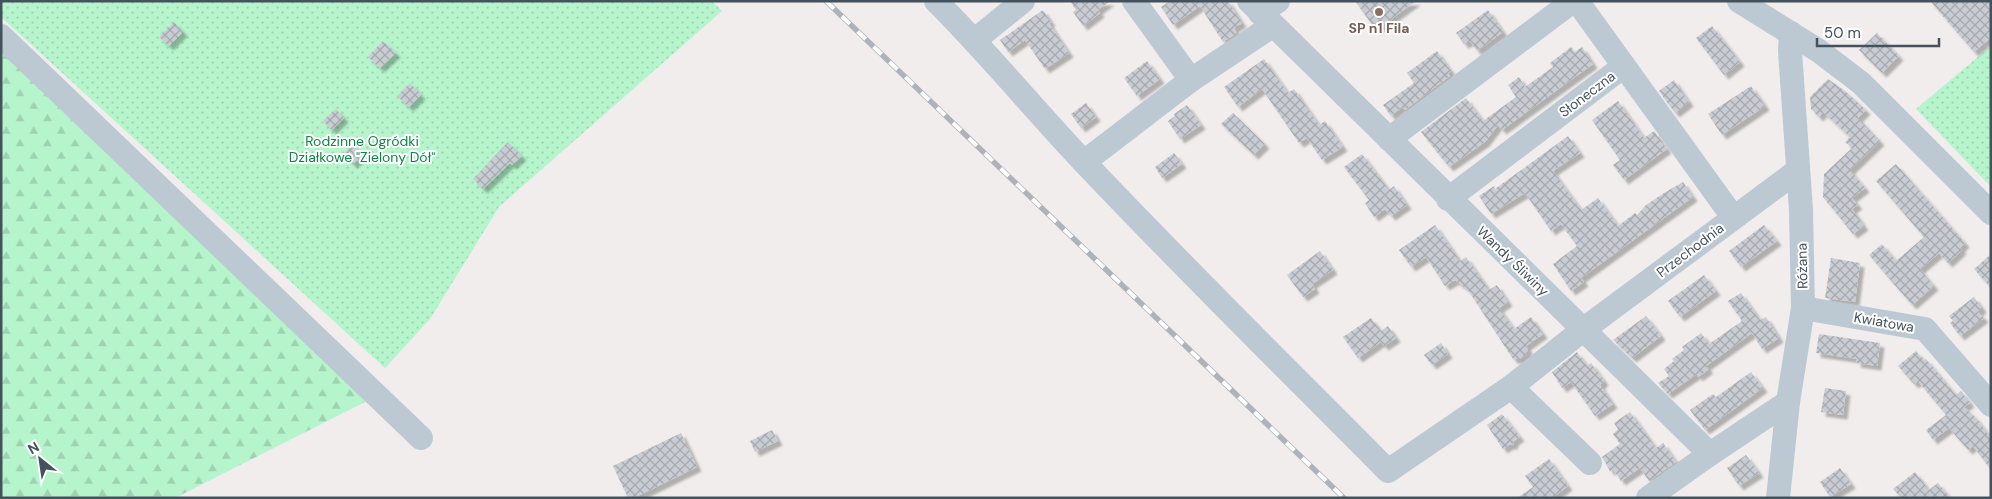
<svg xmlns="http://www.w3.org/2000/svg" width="1992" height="499" font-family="'DM Sans',sans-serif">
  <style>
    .forest { fill: url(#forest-firs) }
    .garden { fill: url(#garden-dots) }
    .building { fill: url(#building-cross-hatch); filter: url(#shadow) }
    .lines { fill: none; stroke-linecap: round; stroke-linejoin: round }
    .minor { stroke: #bcc9d2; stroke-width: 24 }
    .rail-casing { stroke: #afb3b9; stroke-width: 5.5 }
    .rail { stroke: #fff; stroke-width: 4; stroke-dasharray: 11; stroke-linecap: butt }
    .education-dot { fill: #8d6e63; stroke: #fff; stroke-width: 2 }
    .labels { text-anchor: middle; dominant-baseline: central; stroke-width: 4; stroke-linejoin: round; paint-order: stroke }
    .education-label { font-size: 14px; font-weight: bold; fill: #785e54; stroke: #fff }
    .street-label { font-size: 14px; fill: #44525d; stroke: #fff }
    .park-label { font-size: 14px; fill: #0c8645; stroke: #fff }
  </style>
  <defs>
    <pattern id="forest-firs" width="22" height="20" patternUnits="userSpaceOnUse" patternTransform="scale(1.25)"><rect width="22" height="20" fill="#b6f4cc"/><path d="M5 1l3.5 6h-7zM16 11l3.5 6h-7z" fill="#9ed3b2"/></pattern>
    <pattern id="garden-dots" width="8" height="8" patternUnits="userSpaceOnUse" patternTransform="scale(1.25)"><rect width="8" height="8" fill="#b6f4cc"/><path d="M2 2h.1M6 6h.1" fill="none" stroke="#9ed3b2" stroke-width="1.8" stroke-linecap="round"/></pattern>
    <pattern id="building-cross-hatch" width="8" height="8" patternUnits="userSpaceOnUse" patternTransform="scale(1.25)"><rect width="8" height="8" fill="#c9cdd3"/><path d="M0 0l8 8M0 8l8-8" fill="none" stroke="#a5a9ae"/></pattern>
    <filter id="shadow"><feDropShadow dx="4.5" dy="4.5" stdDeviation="1" flood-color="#0004"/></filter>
  </defs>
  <rect width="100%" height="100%" fill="#f1eded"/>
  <polygon class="forest" points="1,51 373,398 175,498 1,498"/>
  <g class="garden">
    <polygon points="1,1 712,1 722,11 499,207 430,319 385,368 1,17"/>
    <polygon points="1991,46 1991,187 1916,109"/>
  </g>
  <g class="building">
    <polygon points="1070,1 1110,1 1098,10 1100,13 1083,26 1073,12 1076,10"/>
    <polygon points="1170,1 1228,1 1242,23 1234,28 1237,33 1223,42 1200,6 1173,25 1161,7"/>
    <polygon points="1355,1 1416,1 1376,30"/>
    <polygon points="1930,1 1991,1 1991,37 1974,52"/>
    <polygon points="1043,10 1051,22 1049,23 1069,53 1045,69 1025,40 1008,52 1000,40"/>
    <polygon points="1488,10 1503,32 1477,51 1470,41 1464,44 1456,33"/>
    <polygon points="174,22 183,32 169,46 159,37"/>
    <polygon points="1712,26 1740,62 1724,75 1696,38"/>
    <polygon points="1877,33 1899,56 1882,73 1859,50"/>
    <polygon points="383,41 396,53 380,68 368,57"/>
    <polygon points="1571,47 1575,52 1582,47 1593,64 1502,130 1498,125 1485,142 1449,167 1421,132 1466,98 1483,121 1516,97 1508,85 1519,77 1525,87 1553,67 1550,63"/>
    <polygon points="1437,51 1451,71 1448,73 1450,76 1405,110 1402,107 1391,116 1383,105 1414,83 1407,73"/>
    <polygon points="1264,59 1288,93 1294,89 1319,125 1325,121 1343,147 1322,160 1307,138 1299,143 1262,89 1238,107 1224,87"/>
    <polygon points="1147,61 1160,79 1137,96 1124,78"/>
    <polygon points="1828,79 1845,91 1866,110 1858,118 1880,141 1850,170 1865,188 1852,198 1858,205 1852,209 1864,226 1853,234 1823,197 1824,174 1852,148 1845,142 1850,137 1823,112 1819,117 1811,109 1810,97"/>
    <polygon points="1674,80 1689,102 1675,113 1659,91"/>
    <polygon points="410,83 421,95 409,107 397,96"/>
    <polygon points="1751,86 1765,106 1722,135 1708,114"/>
    <polygon points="1618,101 1644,138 1654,131 1667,149 1624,180 1613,165 1620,160 1592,120"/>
    <polygon points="1086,103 1096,117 1081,128 1071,114"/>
    <polygon points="1187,105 1201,125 1180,139 1168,121 1175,116 1174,114"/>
    <polygon points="336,109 344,118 332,130 323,121"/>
    <polygon points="1233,113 1265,144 1254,155 1221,124"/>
    <polygon points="1568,136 1580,153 1553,171 1581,210 1598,198 1618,226 1635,213 1637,215 1646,205 1664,193 1683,182 1693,197 1581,278 1584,282 1571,291 1553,264 1577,246 1561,224 1551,231 1525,193 1491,214 1479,196 1494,186 1495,189"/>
    <polygon points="508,142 522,156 512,165 510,163 483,189 473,179"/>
    <polygon points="353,145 363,155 353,164 343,154"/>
    <polygon points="1174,153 1182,164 1162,178 1155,167"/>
    <polygon points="1362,154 1389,190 1394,186 1407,205 1391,216 1385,209 1374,217 1365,203 1369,200 1344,167"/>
    <polygon points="1896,164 1965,243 1960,248 1962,250 1948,263 1939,253 1920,269 1934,286 1912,305 1869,255 1882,244 1896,261 1924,237 1876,181"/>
    <polygon points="1435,225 1460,261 1466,257 1489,290 1497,285 1508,302 1499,308 1514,329 1531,317 1543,334 1526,346 1528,349 1526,355 1520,359 1513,359 1468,290 1455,280 1445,286 1426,257 1411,267 1399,250"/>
    <polygon points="1764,225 1777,241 1741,267 1729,251"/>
    <polygon points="1320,251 1333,270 1312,284 1315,289 1303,297 1287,275"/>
    <polygon points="1991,254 1991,288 1974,269"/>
    <polygon points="1831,258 1860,263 1855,302 1825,298"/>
    <polygon points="1704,275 1716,291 1680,317 1668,301"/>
    <polygon points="1741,293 1760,320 1766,317 1779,338 1762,349 1752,333 1706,366 1709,369 1698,377 1697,374 1668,394 1658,383 1669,376 1664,369 1674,361 1672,359 1684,350 1682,347 1701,333 1709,344 1742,321 1728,301"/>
    <polygon points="1974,297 1982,308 1978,312 1984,318 1960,336 1950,323 1953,321 1949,316"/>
    <polygon points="1646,316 1661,336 1632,358 1613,340"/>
    <polygon points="1371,318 1381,331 1388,326 1396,338 1384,346 1381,342 1358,358 1343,337"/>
    <polygon points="1819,334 1880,343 1877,366 1856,363 1857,359 1816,353"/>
    <polygon points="1441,343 1448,354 1432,365 1424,355"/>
    <polygon points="1916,351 1924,360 1926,359 1956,395 1961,391 1970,403 1964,407 1976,418 1991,438 1991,470 1973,446 1968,450 1949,428 1933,440 1926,430 1946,415 1918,381 1914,384 1898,366"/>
    <polygon points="1577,352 1587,366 1591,363 1604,381 1600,385 1613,404 1595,416 1571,382 1562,388 1552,372"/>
    <polygon points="1751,372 1763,388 1705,430 1690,410 1713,394 1716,397"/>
    <polygon points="1825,388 1846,391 1843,415 1821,412"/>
    <polygon points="1630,412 1656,448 1663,443 1676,462 1649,481 1640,468 1621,481 1613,469 1610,471 1602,457 1620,444 1613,434 1618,429 1614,423"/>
    <polygon points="1502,414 1520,437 1514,441 1513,445 1509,445 1503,449 1487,425"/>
    <polygon points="772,430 778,441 755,452 750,441"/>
    <polygon points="681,433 697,467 634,498 628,498 613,466"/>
    <polygon points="1746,455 1759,473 1739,486 1727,468"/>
    <polygon points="1549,459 1568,486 1552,498 1517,498 1533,487 1525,476"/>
    <polygon points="1840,468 1851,484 1830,497 1820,482"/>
    <polygon points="1915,472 1929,490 1938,483 1950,498 1901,498 1893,489"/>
  </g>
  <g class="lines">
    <g class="minor">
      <path d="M936 1C987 52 1033 108 1082 160 1182 266 1286 368 1388 471L1511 387 1584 329 1797 171"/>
      <polyline points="1134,1 1191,80"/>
      <polyline points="1249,1 1710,454 1788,402"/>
      <polyline points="1577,1 1733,217"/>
      <polyline points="1739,1 1819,51 1861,83 1991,213"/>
      <polyline points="1260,13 1278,1"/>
      <polyline points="1,36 421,438"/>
      <polyline points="975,40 1023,1"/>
      <polyline points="1389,139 1573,1"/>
      <polyline points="1084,162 1191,80 1272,26"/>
      <polyline points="1448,199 1624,66"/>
      <polyline points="1803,308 1925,329 1991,405"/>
      <polyline points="1511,387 1590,463"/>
      <polyline points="1648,498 1710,454"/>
      <polyline points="1778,498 1788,402 1803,308 1801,210 1790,51 1791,33"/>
    </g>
    <defs>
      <polyline id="rail" points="826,1 1344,498"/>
    </defs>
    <use href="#rail" class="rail-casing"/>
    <use href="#rail" class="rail"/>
  </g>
  <circle class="education-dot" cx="1379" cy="12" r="5"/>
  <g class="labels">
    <g class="education-label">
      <text x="1379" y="28">SP n1 Fila</text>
    </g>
    <g class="street-label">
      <text transform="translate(1587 94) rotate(-37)">Słoneczna</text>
      <text transform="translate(1690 250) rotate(-37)">Przechodnia</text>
      <text transform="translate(1513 261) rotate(44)">Wandy Śliwiny</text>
      <text transform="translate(1802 266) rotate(-91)">Różana</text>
      <text transform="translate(1884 322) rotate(10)">Kwiatowa</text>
    </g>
    <g class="park-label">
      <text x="362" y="141">Rodzinne Ogródki<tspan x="362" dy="16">Działkowe "Zielony Dół"</tspan></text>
    </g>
  </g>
  <rect width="1992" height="499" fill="none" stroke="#44525d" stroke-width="5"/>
  <g transform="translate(40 459) rotate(330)" stroke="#ffffff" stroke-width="4" paint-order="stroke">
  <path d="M0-4L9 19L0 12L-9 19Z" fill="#44525d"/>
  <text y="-8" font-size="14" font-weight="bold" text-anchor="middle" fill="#44525d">N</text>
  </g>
  <path d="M1817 38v8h122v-8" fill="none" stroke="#44525d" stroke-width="2.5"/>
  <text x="1824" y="38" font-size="15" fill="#44525d" stroke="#ffffff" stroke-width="4" paint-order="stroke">50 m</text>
</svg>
